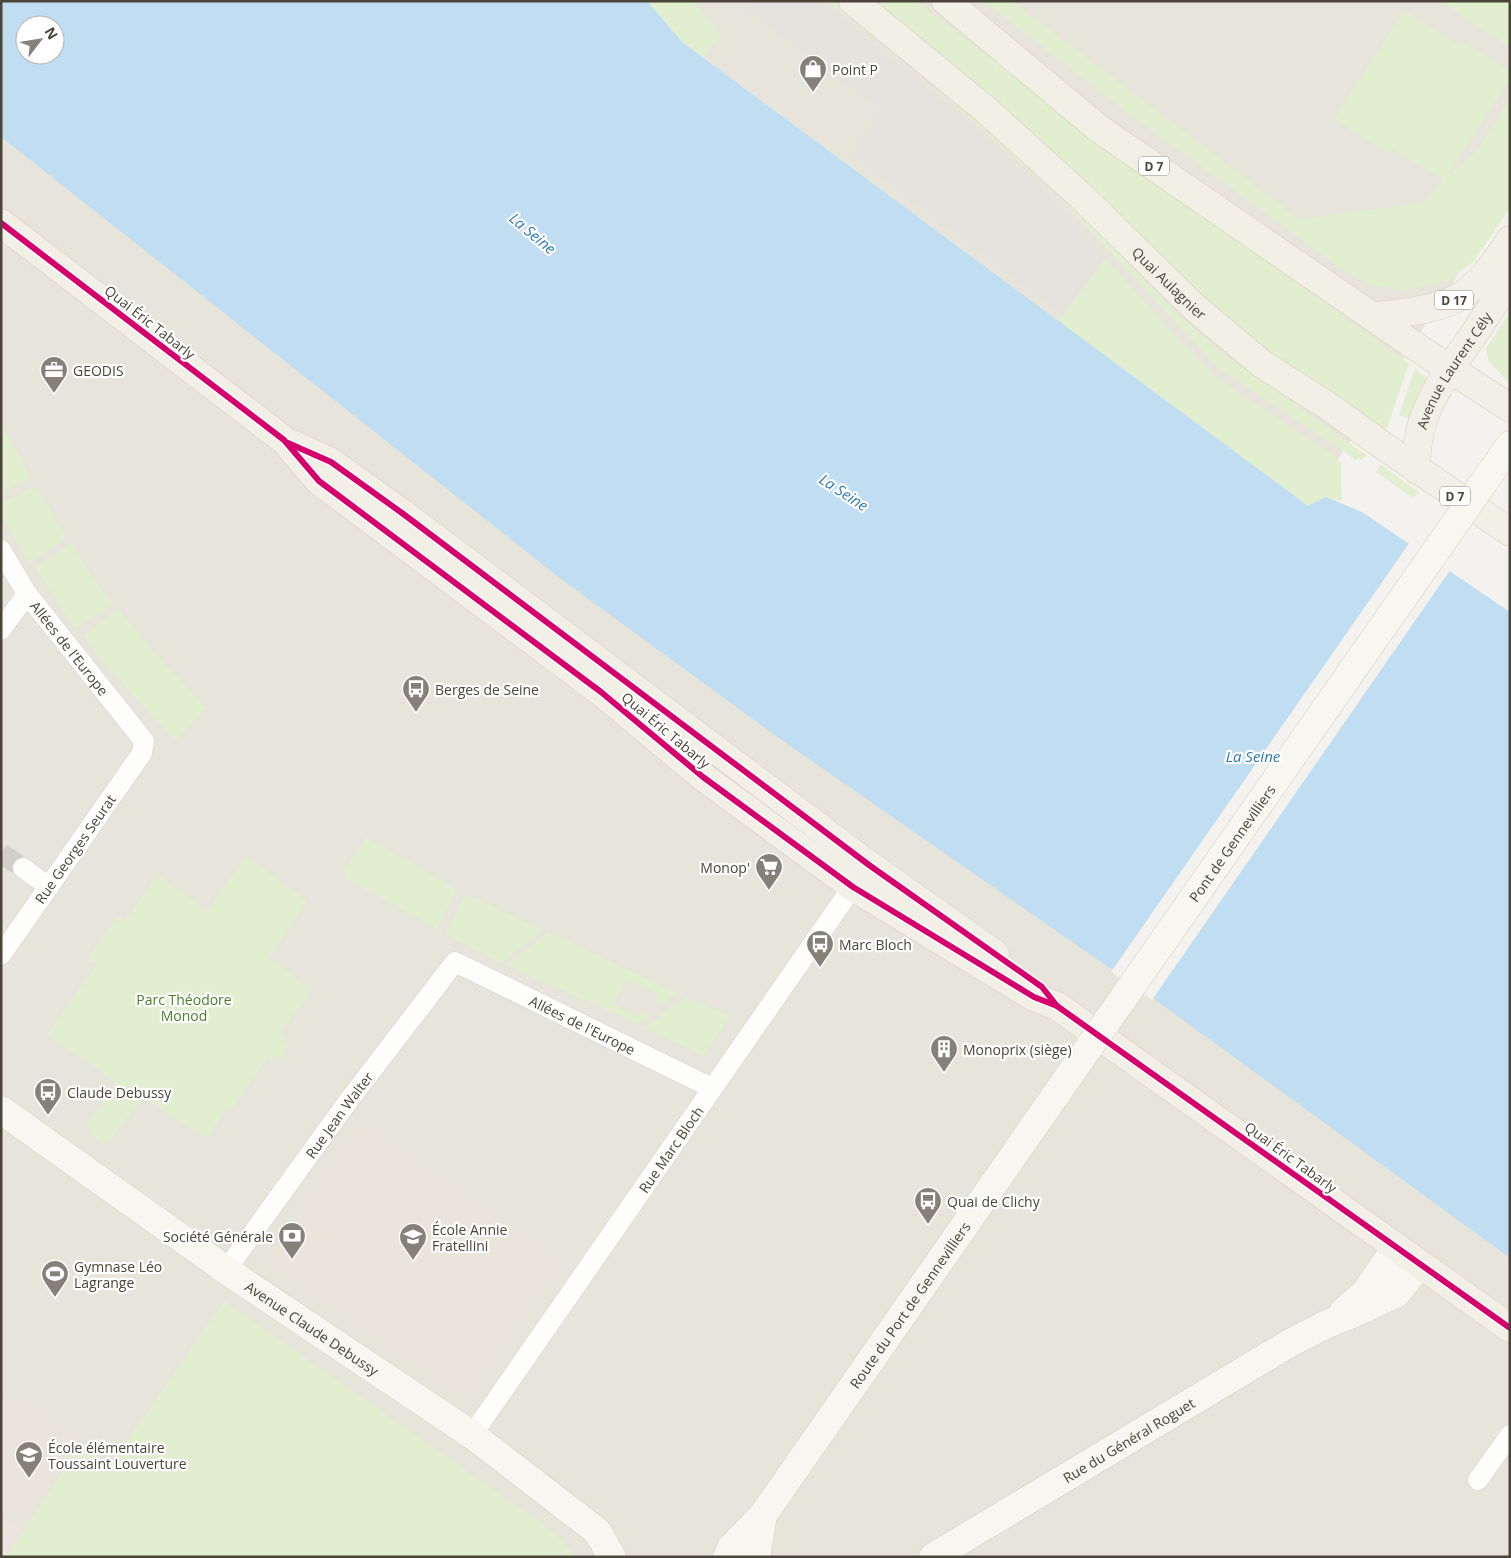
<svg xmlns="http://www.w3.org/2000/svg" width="1511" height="1558" font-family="'Open Sans',sans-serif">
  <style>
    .residential { fill: #e7e4dc; fill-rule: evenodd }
    .industrial { fill: #e6e2de }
    .education { fill: #eae5da }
    .medical { fill: #eee3df }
    .green { fill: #e1eecf }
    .water { fill: #c0ddf1; fill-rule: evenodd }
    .pier { fill: #f4f2ee }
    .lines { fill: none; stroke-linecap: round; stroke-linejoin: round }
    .street-tunnel { stroke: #d2cfca; stroke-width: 20; stroke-dasharray: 20 10; stroke-linecap: butt }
    .street-casing { stroke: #d2d0cb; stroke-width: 21 }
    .secondary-casing { stroke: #d3cfc5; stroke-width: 29 }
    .primary-casing { stroke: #d6cebb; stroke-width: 29 }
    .street { stroke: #fdfdfc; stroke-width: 20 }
    .secondary { stroke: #f7f6f1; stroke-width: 28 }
    .primary { stroke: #f2efe6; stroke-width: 28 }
    .secondary-bridge-casing { stroke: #d3cfc5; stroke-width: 29; stroke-linecap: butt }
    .secondary-bridge { stroke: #f7f6f1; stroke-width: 28 }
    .cycleway-casing { stroke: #fff; stroke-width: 9 }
    .cycleway { stroke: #d6006c; stroke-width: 6 }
    .labels { text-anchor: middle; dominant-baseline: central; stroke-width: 4.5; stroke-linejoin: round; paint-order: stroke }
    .shield { fill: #fff; stroke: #817c74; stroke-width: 1 }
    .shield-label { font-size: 12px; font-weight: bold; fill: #4b4439 }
    .poi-label { font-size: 14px; fill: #4b4439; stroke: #fff; text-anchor: start }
    .street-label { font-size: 14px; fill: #4b4439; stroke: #fff }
    .park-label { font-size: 14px; fill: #4a7f2a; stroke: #fff }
    .water-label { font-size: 15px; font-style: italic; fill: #2e7ab2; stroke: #fff }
  </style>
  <rect width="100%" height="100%" fill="#f4f2ee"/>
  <g class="residential">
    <path d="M1 1H227L1510 915V1557H1ZM25 25H55V55H25Z"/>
    <polygon points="647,1 1510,1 1510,194 1308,506 682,42"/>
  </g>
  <polygon class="industrial" points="749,1 820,1 986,137 1056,204 1105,258 1063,315 851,155 882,111 748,11 753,7"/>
  <g class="education">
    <polygon points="363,1126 557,1262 464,1395 270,1260"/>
    <polygon points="1,1388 79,1444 24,1530 1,1514"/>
  </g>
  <polygon class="medical" points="1,1514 24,1530 5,1557 1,1557"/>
  <g class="green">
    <polygon points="647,1 692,1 722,35 703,57 682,42"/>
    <polygon points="827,1 835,1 987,126 1077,211 1171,307 1216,348 1366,455 1362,460 1358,458 1356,460 1216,366 1059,197 920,74"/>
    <path d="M873 1H916L1064 115 1409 364 1386 431C1334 397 1282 364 1233 326 1182 284 1139 234 1091 189 1022 122 947 62 873 1Z"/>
    <polygon points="983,1 1012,1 1299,219 1422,203 1444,181 1393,148 1389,154 1334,119 1404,10 1458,45 1461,41 1510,72 1510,79 1444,180 1477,150 1510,98 1510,208 1473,262 1447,281 1403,291 1367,284 1340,268 1136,119"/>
    <polygon points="1440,1 1510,1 1510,47"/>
    <polygon points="1105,258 1169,330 1218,379 1333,455 1341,463 1342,502 1326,497 1308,506 1059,321"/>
    <polygon points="1510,312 1510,384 1488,360 1486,348"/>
    <polygon points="1415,368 1427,379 1412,420 1399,415"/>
    <polygon points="1,424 31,477 1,493"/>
    <polygon points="1381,465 1419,492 1413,498 1376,472"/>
    <polygon points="35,486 67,537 29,563 1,516 1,504"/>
    <polygon points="72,542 91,575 113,604 75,629 35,568"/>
    <polygon points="118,609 152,650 206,708 175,741 101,660 83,636"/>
    <polygon points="367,837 457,890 437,929 347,879 346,874 342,871"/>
    <polygon points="246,856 307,901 269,958 312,990 280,1032 287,1039 285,1042 289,1045 279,1059 274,1057 271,1062 267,1059 232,1108 228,1107 206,1139 143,1097 106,1146 88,1132 91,1127 87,1125 116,1083 47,1034 97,964 88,958 118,916 125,921 157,874 207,911"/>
    <polygon points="466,894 543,930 501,963 445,934"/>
    <polygon points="548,932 678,993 661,1005 654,1000 659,995 626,979 613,1004 637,1016 644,1011 650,1015 638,1024 506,965"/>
    <polygon points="685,997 730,1016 704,1056 644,1028"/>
    <polygon points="224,1301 555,1533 576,1557 6,1557 80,1444 110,1465"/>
  </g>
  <path class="water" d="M1 1H647L682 42 1308 506 1326 497 1362 512 1510 612V1258L1150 996 783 741 561 579 1 137ZM25 25H55V55H25Z"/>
  <polygon class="pier" points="1410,542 1451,569 1152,1000 1111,972"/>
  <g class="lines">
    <polyline class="street-tunnel" points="1,853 23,868"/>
    <defs>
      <g id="street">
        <path id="s1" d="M1 550 27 594 144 741 142 753 1 955"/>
        <polyline points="1,630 27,594"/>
        <polyline points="23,868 49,887"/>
        <path id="s2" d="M226 1270 349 1100 455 962 712 1088"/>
        <path id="s3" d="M472 1435 860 876"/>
        <polyline points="1478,1480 1510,1435"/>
      </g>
      <g id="secondary">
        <polyline points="1484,482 1510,445"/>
        <path id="s4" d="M1 1110 226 1270 472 1435 597 1531 612 1557"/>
        <polyline points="1344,1311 1364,1294 1396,1248"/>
        <path id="s5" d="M727 1557 731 1548 763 1515 1057 1093"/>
        <polyline points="756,1557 763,1515"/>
        <path id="s6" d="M933 1557 1290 1343 1325 1325 1357 1312 1397 1293 1419 1265"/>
      </g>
      <g id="primary">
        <path id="s7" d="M853 1 985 109 1082 197 1195 308 1262 364 1331 408 1382 445 1510 532"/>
        <polyline points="946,1 1098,128 1421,350 1510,408"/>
        <polyline points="1,223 284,440 319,481 601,692 703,777 853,887 1034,997 1057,1006 1510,1328"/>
        <path d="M1373 317C1449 306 1466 308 1510 240"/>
        <polyline points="292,444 331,462 402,513 869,865 995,954"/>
        <path id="s8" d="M1417 470C1412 417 1445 375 1474 334 1486 316 1498 297 1510 279"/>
      </g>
    </defs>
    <use href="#street" class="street-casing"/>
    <use href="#secondary" class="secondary-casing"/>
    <use href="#primary" class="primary-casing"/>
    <use href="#street" class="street"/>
    <use href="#secondary" class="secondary"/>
    <use href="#primary" class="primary"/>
    <defs>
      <g id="secondary-bridge">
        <path id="s9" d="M1057 1093 1484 482"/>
      </g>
    </defs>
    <use href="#secondary-bridge" class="secondary-bridge-casing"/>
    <use href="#secondary-bridge" class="secondary-bridge"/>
    <defs>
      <g id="cycleway">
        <polyline points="1,223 284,440 319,481 601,692 703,777 853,887 1034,997 1057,1006 1510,1328"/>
        <polyline points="288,443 331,462 402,513 869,865 1042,987 1057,1006"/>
      </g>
    </defs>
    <use href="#cycleway" class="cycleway-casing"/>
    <use href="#cycleway" class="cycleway"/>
  </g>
  <defs>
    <symbol id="shop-pin" viewBox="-11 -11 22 30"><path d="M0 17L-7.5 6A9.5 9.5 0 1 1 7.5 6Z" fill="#868178" stroke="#fff"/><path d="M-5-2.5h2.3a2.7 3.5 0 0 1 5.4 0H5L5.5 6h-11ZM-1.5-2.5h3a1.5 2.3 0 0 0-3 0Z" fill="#fff"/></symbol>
    <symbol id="office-pin" viewBox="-11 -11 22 30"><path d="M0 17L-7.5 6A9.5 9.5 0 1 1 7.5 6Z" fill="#868178" stroke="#fff"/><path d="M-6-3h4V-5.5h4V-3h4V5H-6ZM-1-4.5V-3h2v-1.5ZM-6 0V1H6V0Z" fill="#fff"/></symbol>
    <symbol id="bus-pin" viewBox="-11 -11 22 30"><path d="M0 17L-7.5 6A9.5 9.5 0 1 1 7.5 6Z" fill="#868178" stroke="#fff"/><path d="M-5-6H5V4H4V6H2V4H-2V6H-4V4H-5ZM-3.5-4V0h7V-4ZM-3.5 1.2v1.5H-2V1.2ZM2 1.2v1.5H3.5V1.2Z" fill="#fff"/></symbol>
    <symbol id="supermarket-pin" viewBox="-11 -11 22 30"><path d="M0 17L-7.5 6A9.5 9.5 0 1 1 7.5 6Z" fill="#868178" stroke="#fff"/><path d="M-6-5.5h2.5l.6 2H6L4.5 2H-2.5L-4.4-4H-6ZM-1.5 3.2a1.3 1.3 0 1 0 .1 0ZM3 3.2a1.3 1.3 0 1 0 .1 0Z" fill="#fff"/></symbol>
    <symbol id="building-pin" viewBox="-11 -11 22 30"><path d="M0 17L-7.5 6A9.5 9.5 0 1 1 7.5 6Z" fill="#868178" stroke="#fff"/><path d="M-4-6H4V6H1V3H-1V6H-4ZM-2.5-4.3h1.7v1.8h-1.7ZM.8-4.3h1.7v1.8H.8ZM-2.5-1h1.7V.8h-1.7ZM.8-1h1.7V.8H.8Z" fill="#fff"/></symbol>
    <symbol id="bank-pin" viewBox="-11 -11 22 30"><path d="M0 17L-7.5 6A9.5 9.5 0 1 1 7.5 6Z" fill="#868178" stroke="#fff"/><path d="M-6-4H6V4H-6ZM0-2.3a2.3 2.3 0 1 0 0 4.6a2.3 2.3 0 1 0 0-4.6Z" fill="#fff"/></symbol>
    <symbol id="school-pin" viewBox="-11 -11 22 30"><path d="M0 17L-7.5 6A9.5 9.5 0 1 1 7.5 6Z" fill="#868178" stroke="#fff"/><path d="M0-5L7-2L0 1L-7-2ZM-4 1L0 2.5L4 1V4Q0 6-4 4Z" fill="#fff"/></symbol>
    <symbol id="stadium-pin" viewBox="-11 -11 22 30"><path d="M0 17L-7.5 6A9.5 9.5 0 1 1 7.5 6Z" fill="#868178" stroke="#fff"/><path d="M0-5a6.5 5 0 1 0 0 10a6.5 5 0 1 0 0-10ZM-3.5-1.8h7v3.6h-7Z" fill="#fff"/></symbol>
  </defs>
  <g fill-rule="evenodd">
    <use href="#shop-pin" x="797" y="53" width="32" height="43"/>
    <use href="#office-pin" x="38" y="354" width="32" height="43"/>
    <use href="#bus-pin" x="400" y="673" width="32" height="43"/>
    <use href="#supermarket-pin" x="753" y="851" width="32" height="43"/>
    <use href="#bus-pin" x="804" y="928" width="32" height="43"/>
    <use href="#building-pin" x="928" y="1033" width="32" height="43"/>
    <use href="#bus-pin" x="32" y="1076" width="32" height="43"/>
    <use href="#bus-pin" x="912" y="1185" width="32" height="43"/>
    <use href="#bank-pin" x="276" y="1220" width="32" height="43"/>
    <use href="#school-pin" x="397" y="1221" width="32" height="43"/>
    <use href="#stadium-pin" x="39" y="1258" width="32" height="43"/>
    <use href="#school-pin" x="13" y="1439" width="32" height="43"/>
  </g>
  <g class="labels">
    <g class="shield">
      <rect x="1139" y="156.5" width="30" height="19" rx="4"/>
      <rect x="1435" y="290.5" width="38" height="19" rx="4"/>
      <rect x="1440" y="486.5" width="30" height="19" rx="4"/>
    </g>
    <g class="shield-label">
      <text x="1154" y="166">D 7</text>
      <text x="1454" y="300">D 17</text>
      <text x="1455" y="496">D 7</text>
    </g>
    <g class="poi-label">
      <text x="832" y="69">Point P</text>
      <text x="73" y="370">GEODIS</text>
      <text x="435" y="689">Berges de Seine</text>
      <text x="750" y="867" text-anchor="end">Monop'</text>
      <text x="839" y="944">Marc Bloch</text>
      <text x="963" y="1049">Monoprix (siège)</text>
      <text x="67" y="1092">Claude Debussy</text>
      <text x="947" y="1201">Quai de Clichy</text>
      <text x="432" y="1229">École Annie<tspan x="432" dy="16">Fratellini</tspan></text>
      <text x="273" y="1236" text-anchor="end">Société Générale</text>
      <text x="74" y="1266">Gymnase Léo<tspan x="74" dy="16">Lagrange</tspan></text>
      <text x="48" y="1447">École élémentaire<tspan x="48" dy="16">Toussaint Louverture</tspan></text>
    </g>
    <g class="street-label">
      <text stroke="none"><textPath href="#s7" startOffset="424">Quai Aulagnier</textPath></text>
      <text transform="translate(150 322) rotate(38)">Quai Éric Tabarly</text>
      <text stroke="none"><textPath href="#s8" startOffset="109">Avenue Laurent Cély</textPath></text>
      <text stroke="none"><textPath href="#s1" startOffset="120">Allées de l'Europe</textPath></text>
      <text transform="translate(666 730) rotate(40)">Quai Éric Tabarly</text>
      <text stroke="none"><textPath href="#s9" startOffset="305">Pont de Gennevilliers</textPath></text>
      <text transform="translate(75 849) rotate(-55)">Rue Georges Seurat</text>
      <text stroke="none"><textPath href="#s2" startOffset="526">Allées de l'Europe</textPath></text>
      <text stroke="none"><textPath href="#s2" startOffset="192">Rue Jean Walter</textPath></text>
      <text stroke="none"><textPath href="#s3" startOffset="348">Rue Marc Bloch</textPath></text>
      <text transform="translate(1291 1157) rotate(36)">Quai Éric Tabarly</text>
      <text stroke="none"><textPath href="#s5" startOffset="312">Route du Port de Gennevilliers</textPath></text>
      <text stroke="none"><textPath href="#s4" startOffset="380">Avenue Claude Debussy</textPath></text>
      <text stroke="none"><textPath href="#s6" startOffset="228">Rue du Général Roguet</textPath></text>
    </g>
    <g class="park-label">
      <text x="184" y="999">Parc Théodore<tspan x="184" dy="16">Monod</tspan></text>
    </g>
    <g class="water-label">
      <text transform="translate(533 233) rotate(40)">La Seine</text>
      <text transform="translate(844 492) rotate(33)">La Seine</text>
      <text x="1253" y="756">La Seine</text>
    </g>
  </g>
  <rect width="1511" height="1558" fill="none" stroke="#4b4439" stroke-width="5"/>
  <g transform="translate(40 40) rotate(59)"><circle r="24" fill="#ffffff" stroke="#b7b4b0"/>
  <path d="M0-4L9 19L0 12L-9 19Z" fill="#868178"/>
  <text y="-8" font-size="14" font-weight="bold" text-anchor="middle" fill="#4b4439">N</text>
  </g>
</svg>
